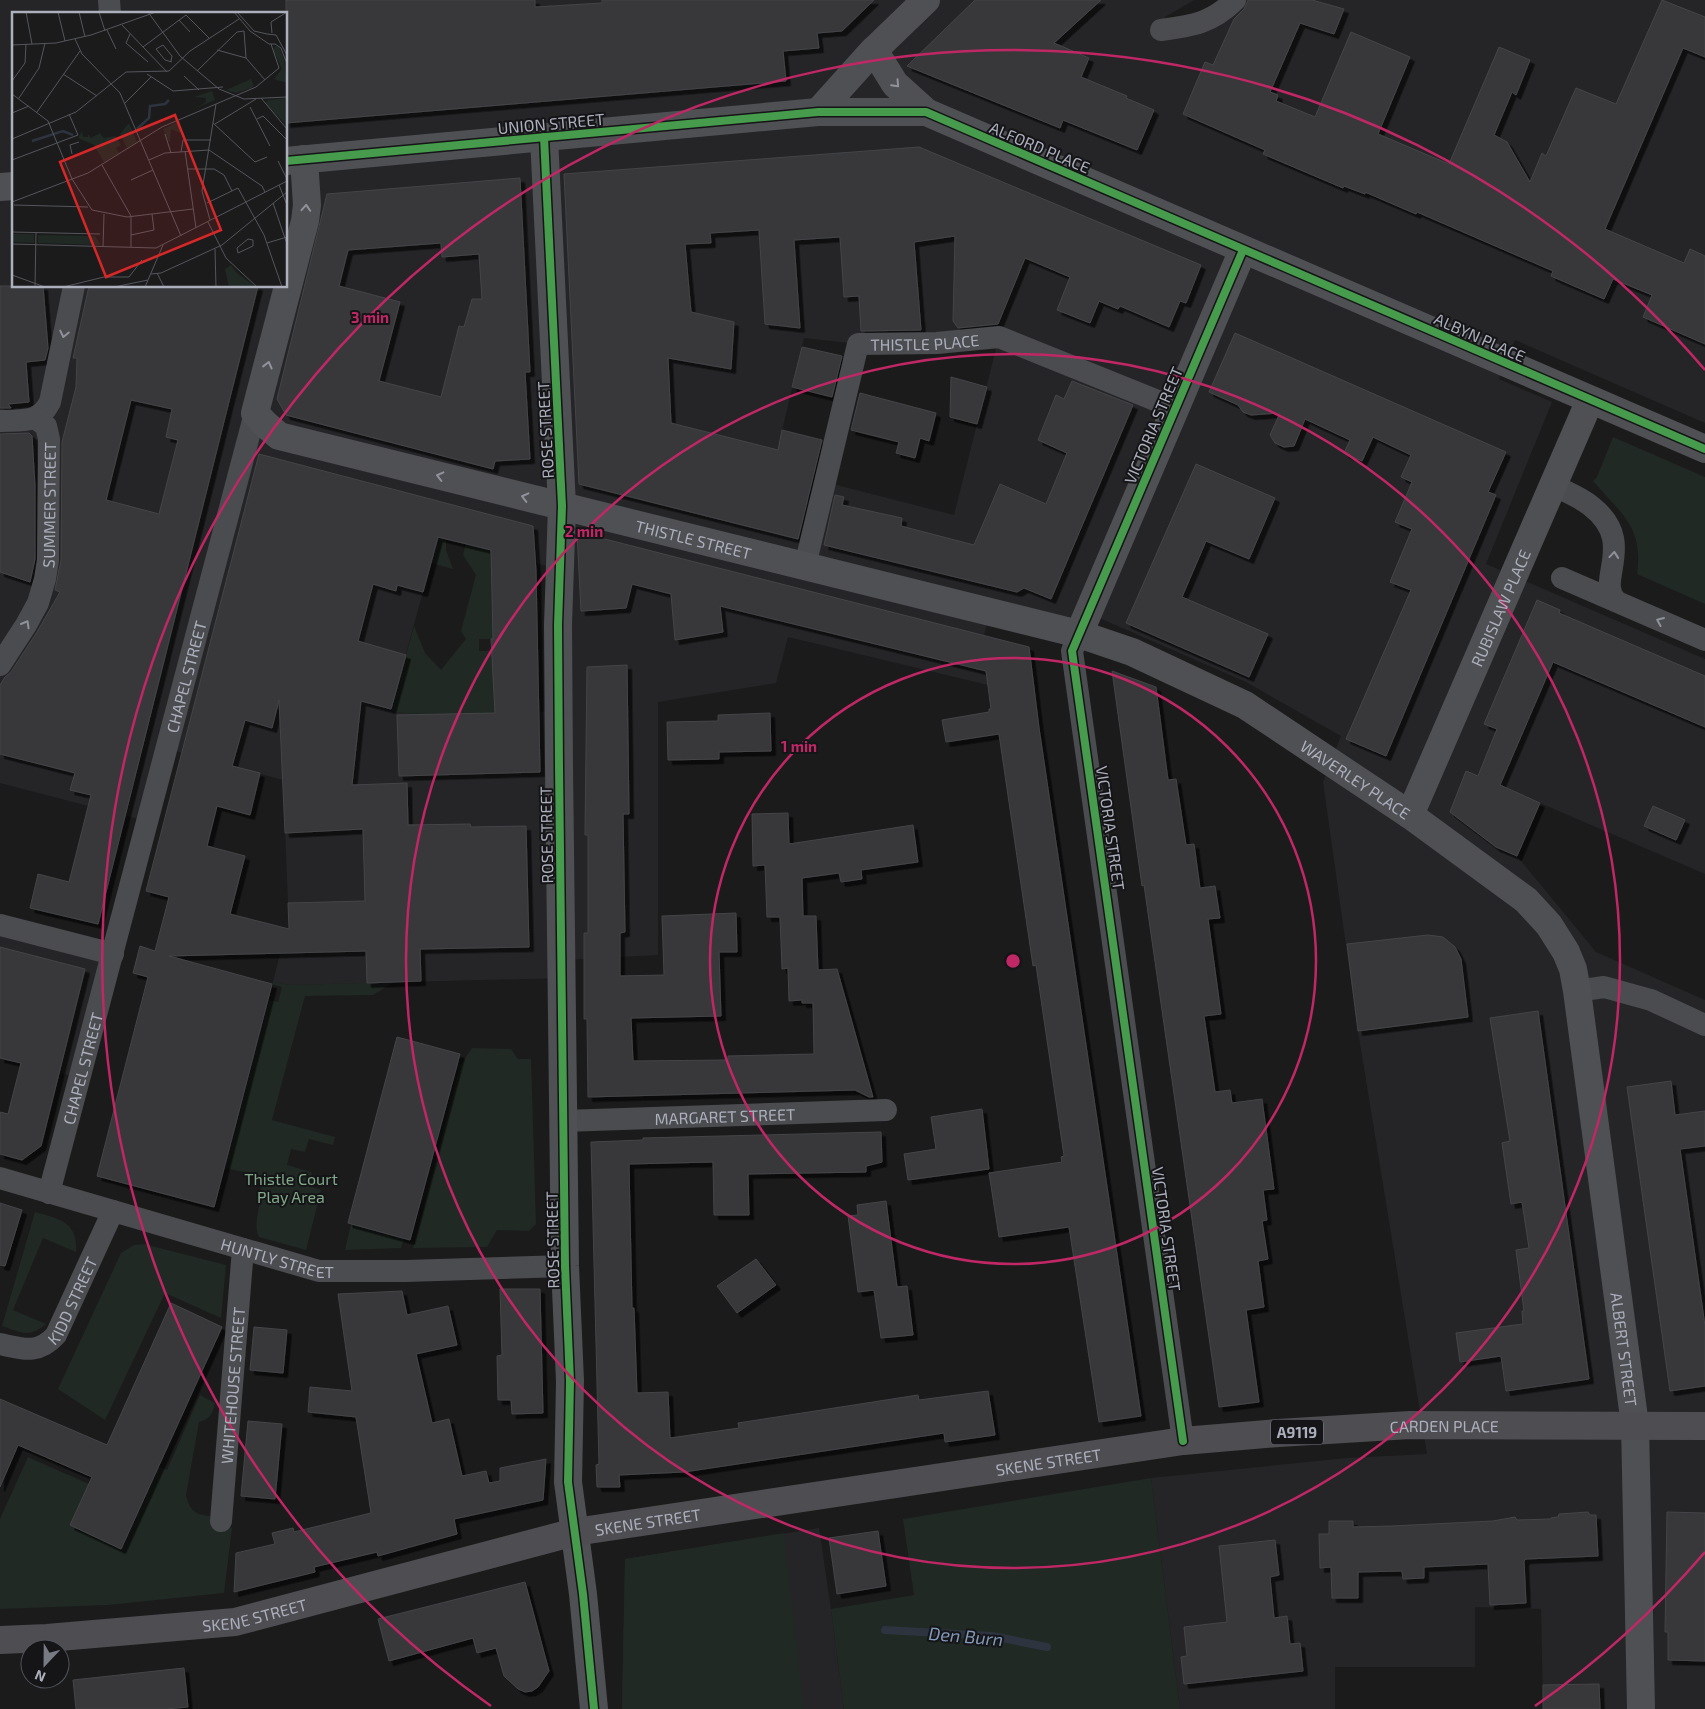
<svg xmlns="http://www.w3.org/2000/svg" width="1705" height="1709" font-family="'Exo 2',sans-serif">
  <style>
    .built { fill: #252528; fill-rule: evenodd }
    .green { fill: #202923 }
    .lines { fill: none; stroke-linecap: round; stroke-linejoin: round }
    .stream { stroke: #2d343f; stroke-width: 8 }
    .building { fill: #37373a; stroke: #444548; fill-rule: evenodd; filter: url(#shadow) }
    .street { stroke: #4b4c4f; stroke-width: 22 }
    .secondary { stroke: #4f5053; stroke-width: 28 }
    .primary { stroke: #4e4e52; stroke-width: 28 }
    .cycleway-casing { stroke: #151518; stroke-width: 11 }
    .cycleway { stroke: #469c4c; stroke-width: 8 }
    .oneway { stroke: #90929c }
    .oneway2 { stroke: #8f919b }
    .ring { fill: none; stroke: #c02765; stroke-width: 2.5 }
    .labels { text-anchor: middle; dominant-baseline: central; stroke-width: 4; stroke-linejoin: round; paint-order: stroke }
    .shield { fill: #151518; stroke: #7f818b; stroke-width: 1 }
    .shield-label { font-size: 15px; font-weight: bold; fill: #acafbc }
    .street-label { font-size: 16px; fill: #acafbc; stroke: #151518 }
    .park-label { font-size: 16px; fill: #82a88a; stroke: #151518 }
    .water-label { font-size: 18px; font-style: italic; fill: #8298b8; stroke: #151518 }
    .inset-river { fill: none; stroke: #2d343f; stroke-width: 2.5 }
    .inset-road { fill: none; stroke: #55565c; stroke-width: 1 }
    .view { fill: #d62828; fill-opacity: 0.15; stroke: #d62828; stroke-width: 2.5 }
    .inset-edge { fill: none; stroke: #acafbc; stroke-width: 2.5 }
    .centre { fill: #c02765; stroke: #151518; stroke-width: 2.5 }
    .ring-label { font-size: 15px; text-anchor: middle; font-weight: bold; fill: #c02765; stroke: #151518; stroke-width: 4; stroke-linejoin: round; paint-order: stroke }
  </style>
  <defs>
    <filter id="shadow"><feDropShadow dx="4.5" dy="4.5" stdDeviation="0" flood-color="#0009"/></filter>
  </defs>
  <rect width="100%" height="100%" fill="#1b1b1c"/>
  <g class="built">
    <path d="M0 0H1194L1165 17 1168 34 1242 0H1705V423L1515 340 1499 379 1552 402 1486 564 1705 659V874L1540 803 1517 856 1596 952 1705 1000V1709H1543L1541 1609 1475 1607V1667H1335V1709H1180L1151 1478 1347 1458 1427 1454 1358 1031 1323 782 1341 736 1246 682 1088 613 1085 619 990 612 984 635V652L988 685 788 637 776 683 658 702V955L562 960V978L291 985 273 982 286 929 289 928 283 780 165 748 146 821 0 783ZM14 14H286V286H14ZM999 337 954 515 817 480 812 500 768 489 804 338 858 344ZM440 530 468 538 466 544 554 568 559 711 423 714 390 712Z"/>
    <polygon points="0,926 113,954 80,1078 0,1058"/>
    <polygon points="819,1528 831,1609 844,1709 622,1709 625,1559"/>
  </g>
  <g class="green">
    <path d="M1613 437 1705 477V604L1637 574C1644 526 1620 513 1593 481L1597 477Z"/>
    <polygon points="446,504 446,550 453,569 431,563"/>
    <polygon points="466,544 491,550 493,639 479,639 479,651 493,651 495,713 423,714 390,712 414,626 425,653 441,670 466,639 461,631 476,575 463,555"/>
    <path d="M273 982 291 985 394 982 373 995 305 996 272 1120 335 1137 333 1145 309 1139 305 1152 291 1149 287 1165 311 1172 314 1180 312 1187 321 1190 306 1250 259 1237C249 1218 274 1185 251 1174 243 1171 233 1170 224 1168L268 1000 278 1002 282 987 272 984Z"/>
    <polygon points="472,1048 511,1049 518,1059 531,1059 536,1224 529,1231 497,1230 487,1247 413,1248 460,1066"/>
    <path d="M35 1212C59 1219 78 1221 76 1252L43 1238 13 1310 46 1324C29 1338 22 1333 2 1326Z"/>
    <polygon points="351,1224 404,1238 401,1248 345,1250"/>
    <polygon points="144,1244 226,1265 221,1318 165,1293 105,1420 58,1389 121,1253 134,1245"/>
    <path d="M200 1395 215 1403C213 1414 210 1419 199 1422L186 1495C191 1514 196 1514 215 1517L214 1526 232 1528 224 1593 108 1605 0 1609V1519L28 1457 89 1484 70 1525 121 1549 159 1467 167 1470Z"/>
    <polygon points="1151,1478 1180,1709 844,1709 831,1609 914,1595 903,1519"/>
    <polygon points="784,1533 804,1709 622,1709 625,1559"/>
  </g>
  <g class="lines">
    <polyline class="stream" points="885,1630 992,1636 1047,1647"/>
  </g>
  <g class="building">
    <polygon points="286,0 535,0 535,7 602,3 602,0 874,0 842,31 817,33 819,48 783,51 786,81 286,123"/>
    <polygon points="975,0 1101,0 1054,43 1089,58 1081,77 1127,96 1126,98 1154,110 1137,150 1063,120 1060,128 907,66"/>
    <polygon points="1248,0 1312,0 1344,9 1334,34 1300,23 1270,92 1278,95 1276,101 1315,117 1351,32 1410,57 1378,134 1449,164 1499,47 1530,60 1516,95 1512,92 1494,135 1507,142 1530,182 1542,153 1546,156 1576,88 1616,104 1662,0 1705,17 1705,57 1683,48 1605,229 1684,263 1690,249 1705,256 1705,344 1643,317 1652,295 1613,279 1604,299 1551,276 1553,271 1417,212 1416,214 1365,192 1365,194 1344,186 1343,188 1263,154 1265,150 1183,114 1205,62 1213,65 1234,19 1244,9"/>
    <polygon points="919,147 1201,265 1186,303 1180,301 1169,327 1120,306 1118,309 1099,301 1090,323 1057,310 1070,277 1025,258 998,324 958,328 953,321 955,236 914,242 921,330 861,331 859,296 844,297 840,237 794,240 800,328 765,324 759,230 710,233 711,243 685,244 691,312 734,322 731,369 668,358 671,423 778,450 782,430 822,440 798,539 579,484 564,174"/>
    <path d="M520 178 530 372H525L530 459 495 461 493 469 286 415 277 399 327 194ZM441 243 442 257 479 254 482 299H472L464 327 459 326 441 397 379 381 400 302 339 286 348 250Z"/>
    <polygon points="0,286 43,286 48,348 45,360 26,362 29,402 8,404 11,408 0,408"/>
    <path d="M89 286H258L98 924 30 908 38 874 69 882 91 795 70 790 75 773 0 754V685L5 677 11 672 37 632 60 592 55 590 61 560 62 442 76 387 77 358H73ZM131 400 172 409 166 437 178 440 159 514 106 500Z"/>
    <polygon points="1235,333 1506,452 1488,492 1496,495 1386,756 1346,739 1411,590 1390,582 1412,529 1395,522 1412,482 1401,477 1411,455 1373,437 1362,461 1344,453 1350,440 1305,419 1294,446 1284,447 1275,443 1270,435 1280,413 1251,415 1243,412 1238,405 1209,392"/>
    <polygon points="802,347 842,356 832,397 792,387"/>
    <polygon points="951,377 987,387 977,424 950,417"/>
    <polygon points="1072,381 1133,405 1051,599 1024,588 1017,592 824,545 835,495 844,497 842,505 902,518 901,526 974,545 1000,484 1046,504 1067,453 1038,440 1056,395 1064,399"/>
    <polygon points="860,393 936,413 929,441 920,438 915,458 896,453 899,442 851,430"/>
    <polygon points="29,433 32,436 35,486 35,559 30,582 0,572 0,434"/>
    <path d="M259 454 533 526 536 571 540 772 399 776 397 715 495 713 491 639H493L491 550 438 537 423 592 397 585 396 591 373 584 358 641 406 655 391 709 361 701 352 785 407 783 408 825 470 824 471 827 526 826 529 947 420 949 421 981 367 983 366 951 169 956 272 984 214 1207 97 1176 148 977 133 973 140 946 155 951 169 897 146 891ZM279 700 285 833 363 829 365 901 288 903 289 929 230 914 245 856 207 846 217 806 250 815 260 773 232 766 245 720 272 728Z"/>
    <polygon points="1196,464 1275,498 1249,559 1206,541 1182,597 1268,634 1249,677 1126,623"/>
    <polygon points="577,532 1029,647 1039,728 1141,1416 1099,1422 1069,1227 999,1237 989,1173 1062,1162 1061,1157 1064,1156 1036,965 1033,966 999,734 946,742 942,720 989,712 989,709 991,709 986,671 720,606 723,632 675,640 671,594 632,584 626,608 581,611"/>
    <polygon points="1537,600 1560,610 1559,613 1705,676 1705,727 1553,662 1500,785 1540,803 1517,856 1496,847 1450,812 1466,771 1478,776 1497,729 1484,724"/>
    <polygon points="627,665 629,814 623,814 625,932 620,933 620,976 664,975 662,916 736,913 737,952 719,952 721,1016 631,1018 633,1061 728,1060 728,1056 814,1054 813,1003 802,1003 802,1000 789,1001 788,968 782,969 780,917 767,917 765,865 753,866 752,814 788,813 789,844 913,825 918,862 861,870 862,879 841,882 839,873 802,878 803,916 816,916 818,970 837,969 873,1097 869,1097 855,1090 588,1097 587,1019 584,1019 584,933 588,933 588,835 585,835 587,667"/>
    <polygon points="1112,671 1156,687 1168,780 1176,779 1186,845 1194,844 1200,888 1215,886 1220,918 1208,919 1221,1014 1204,1016 1215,1092 1230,1090 1232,1103 1262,1099 1274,1189 1263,1190 1267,1220 1262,1221 1268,1259 1258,1261 1264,1307 1246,1310 1259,1402 1219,1407 1144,885 1142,886"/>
    <polygon points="770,713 771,751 719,752 719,759 668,760 667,722 718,721 718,715"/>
    <polygon points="1653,806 1685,820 1676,840 1644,826"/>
    <polygon points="1428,935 1443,937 1455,947 1461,959 1468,1017 1358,1031 1347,944"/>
    <polygon points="0,947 85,969 41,1146 22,1160 0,1154 0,1112 8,1114 21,1063 0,1058"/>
    <polygon points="1538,1011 1589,1379 1506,1391 1501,1356 1460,1362 1456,1333 1523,1324 1522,1311 1524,1311 1516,1250 1529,1248 1522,1202 1511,1204 1502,1143 1510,1141 1490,1018"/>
    <polygon points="397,1037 460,1054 410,1240 348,1223"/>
    <polygon points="1671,1081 1675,1115 1705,1111 1705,1146 1680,1149 1705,1326 1705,1386 1670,1391 1627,1087"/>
    <polygon points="982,1109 989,1169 908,1180 904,1154 936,1149 931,1117"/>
    <polygon points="881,1132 882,1162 866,1166 866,1172 748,1174 749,1215 714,1215 713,1162 629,1164 632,1308 634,1308 637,1393 668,1392 670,1438 739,1428 738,1423 918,1395 919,1400 988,1391 995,1435 945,1442 944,1433 684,1472 619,1475 620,1487 597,1487 596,1465 599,1464 591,1142 643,1140 643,1138"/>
    <polygon points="886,1201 897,1287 907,1286 913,1335 881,1338 874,1290 858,1292 848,1216 858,1215 857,1205"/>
    <polygon points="0,1203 22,1210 5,1266 0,1265"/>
    <polygon points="756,1259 776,1285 737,1313 717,1286"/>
    <polygon points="500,1289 540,1289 543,1413 512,1414 511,1400 498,1400 497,1356 502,1355"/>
    <polygon points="402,1291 407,1315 448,1306 457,1345 416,1354 432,1423 449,1419 462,1476 486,1471 489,1483 500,1481 500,1468 546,1459 543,1500 454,1519 457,1534 378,1556 377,1552 314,1567 315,1572 234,1592 236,1553 275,1544 272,1533 293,1528 294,1532 371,1513 356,1417 308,1412 310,1387 352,1391 338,1294"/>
    <polygon points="171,1303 222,1327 121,1549 70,1525 92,1477 18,1445 0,1487 0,1399 107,1445"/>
    <polygon points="254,1327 287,1330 283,1373 250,1370"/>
    <polygon points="248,1421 282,1424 275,1499 241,1496"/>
    <polygon points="1588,1512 1590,1515 1596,1515 1598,1556 1526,1559 1524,1561 1526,1603 1490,1605 1488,1564 1424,1567 1424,1578 1403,1579 1402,1571 1358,1572 1358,1598 1332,1598 1331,1567 1320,1568 1319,1534 1329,1534 1329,1521 1353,1521 1353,1527 1392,1526 1493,1521 1515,1517 1517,1520 1551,1519 1551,1518 1558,1517 1559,1514"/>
    <polygon points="1667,1512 1705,1513 1705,1661 1668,1660 1668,1632 1665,1632"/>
    <polygon points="878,1531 886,1586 837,1594 829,1538"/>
    <polygon points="1275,1540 1279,1575 1270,1577 1274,1618 1287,1616 1290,1644 1300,1643 1303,1671 1184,1684 1181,1657 1187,1656 1184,1627 1227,1622 1219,1546"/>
    <polygon points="525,1582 549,1671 538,1687 532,1691 525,1692 518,1689 504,1676 496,1648 477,1653 473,1638 389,1661 378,1619"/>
    <polygon points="184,1668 188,1707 166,1709 76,1709 73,1680"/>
    <polygon points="1599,1684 1600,1709 1543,1709 1543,1685"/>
  </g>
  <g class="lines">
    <g class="street">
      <polyline points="109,0 110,14"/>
      <path d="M1161 30C1192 26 1212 23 1235 0"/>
      <path d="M0 421C21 420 39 424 50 402L74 286"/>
      <path d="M1553 485C1566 492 1580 497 1591 506 1638 543 1595 580 1616 601"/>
      <path id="s1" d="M805 566 858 344 937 343 999 337 1175 408"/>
      <polyline points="1562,578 1705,640"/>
      <polyline points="1079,634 1072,651 1183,1441"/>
      <path id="s2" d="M0 665 26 625 38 603 45 579 48 560 49 439 46 426 35 418"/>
      <polyline points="0,925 113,954"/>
      <polyline points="1577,991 1604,987 1651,1000 1705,1025"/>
      <path id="s3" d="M563 1121 886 1110"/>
      <path id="s4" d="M0 1178 319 1271H406L565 1266"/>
      <path id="s5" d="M49 1193 255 413"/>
      <path id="s6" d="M0 1344C23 1349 38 1355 56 1335L113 1211"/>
      <path id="s7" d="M221 1521 243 1249"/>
    </g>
    <g class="secondary">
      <polyline points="874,50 895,84 926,112"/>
      <polyline points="818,112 871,53 926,0"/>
      <polyline points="544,137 562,506 558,625 559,767 565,1266 570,1381 568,1482 583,1594 594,1709"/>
      <path id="s8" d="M304 159 307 205 305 221 255 413 265 424 279 436 1079 634 1132 652 1245 705 1410 815 1526 900 1549 925 1566 952 1573 969 1577 991 1635 1425 1641 1709"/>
      <polyline points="286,161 818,112 926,112 1705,449"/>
      <polyline points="0,187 14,186"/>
      <polyline points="1079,634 1243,250"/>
      <path id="s9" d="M1410 815 1590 400"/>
    </g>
    <path class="primary" id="s10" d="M0 1640 47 1638 235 1622 575 1532 1183 1441 1278 1433 1410 1425 1705 1426"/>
    <defs>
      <g id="cycleway">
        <polyline points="544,137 562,506 558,625 559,767 565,1266 570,1381 568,1482 583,1594 594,1709"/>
        <polyline points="286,161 818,112 926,112 1705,449"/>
        <polyline points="1183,1441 1072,651 1243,250"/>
      </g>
    </defs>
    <use href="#cycleway" class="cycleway-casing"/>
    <use href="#cycleway" class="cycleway"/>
  </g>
  <defs><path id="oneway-chevron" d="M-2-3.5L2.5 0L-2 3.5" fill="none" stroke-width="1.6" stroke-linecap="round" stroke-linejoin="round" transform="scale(1.25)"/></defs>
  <g class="oneway">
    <use href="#oneway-chevron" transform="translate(896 84) rotate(47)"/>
    <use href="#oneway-chevron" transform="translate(306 208) rotate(-86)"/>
    <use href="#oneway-chevron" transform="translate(268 365) rotate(-76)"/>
    <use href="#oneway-chevron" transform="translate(440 476) rotate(-166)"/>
    <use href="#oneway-chevron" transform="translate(525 497) rotate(-166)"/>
  </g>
  <g class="oneway2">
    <use href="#oneway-chevron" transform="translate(64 334) rotate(102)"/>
    <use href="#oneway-chevron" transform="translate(1614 555) rotate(-85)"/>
    <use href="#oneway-chevron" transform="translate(1660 621) rotate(-157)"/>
    <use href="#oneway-chevron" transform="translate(26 624) rotate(-60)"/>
  </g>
  <g class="ring">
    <circle cx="1013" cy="961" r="303"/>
    <circle cx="1013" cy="961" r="607"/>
    <path d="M1705 1552A910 910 0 0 1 1535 1706M491 1706A910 910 0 1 1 1705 370"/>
  </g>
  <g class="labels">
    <rect class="shield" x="1271" y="1419.5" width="52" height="25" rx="4"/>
    <g class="shield-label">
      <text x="1297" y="1432">A9119</text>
    </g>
    <g class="street-label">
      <text transform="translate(551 123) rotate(-5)">UNION STREET</text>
      <text transform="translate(1040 147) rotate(23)">ALFORD PLACE</text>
      <text transform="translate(1480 337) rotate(24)">ALBYN PLACE</text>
      <text stroke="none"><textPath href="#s1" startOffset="295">THISTLE PLACE</textPath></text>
      <text transform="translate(1153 425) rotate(-67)">VICTORIA STREET</text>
      <text transform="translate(545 430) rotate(-93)">ROSE STREET</text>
      <text stroke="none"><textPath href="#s2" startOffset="172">SUMMER STREET</textPath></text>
      <text stroke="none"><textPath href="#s8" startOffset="721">THISTLE STREET</textPath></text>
      <text stroke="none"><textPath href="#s9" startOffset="226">RUBISLAW PLACE</textPath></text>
      <text stroke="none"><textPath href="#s5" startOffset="534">CHAPEL STREET</textPath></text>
      <text stroke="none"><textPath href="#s8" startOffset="1432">WAVERLEY PLACE</textPath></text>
      <text transform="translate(1111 828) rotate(82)">VICTORIA STREET</text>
      <text transform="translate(546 835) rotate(-91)">ROSE STREET</text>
      <text stroke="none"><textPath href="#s5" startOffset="129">CHAPEL STREET</textPath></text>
      <text stroke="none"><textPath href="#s3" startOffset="162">MARGARET STREET</textPath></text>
      <text transform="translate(1167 1229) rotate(82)">VICTORIA STREET</text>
      <text transform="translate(552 1240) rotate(-91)">ROSE STREET</text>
      <text stroke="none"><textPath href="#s4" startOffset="289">HUNTLY STREET</textPath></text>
      <text stroke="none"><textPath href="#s6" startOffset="99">KIDD STREET</textPath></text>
      <text stroke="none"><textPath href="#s8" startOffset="2109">ALBERT STREET</textPath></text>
      <text stroke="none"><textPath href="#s7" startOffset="136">WHITEHOUSE STREET</textPath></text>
      <text stroke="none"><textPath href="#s10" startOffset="1464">CARDEN PLACE</textPath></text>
      <text stroke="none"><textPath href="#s10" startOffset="1066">SKENE STREET</textPath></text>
      <text stroke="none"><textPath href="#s10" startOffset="661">SKENE STREET</textPath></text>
      <text stroke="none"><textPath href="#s10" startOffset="256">SKENE STREET</textPath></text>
    </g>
    <g class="park-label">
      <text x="291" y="1178">Thistle Court<tspan x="291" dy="18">Play Area</tspan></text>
    </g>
    <g class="water-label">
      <text transform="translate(966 1636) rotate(5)">Den Burn</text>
    </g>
  </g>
  <g transform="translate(12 12)">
    <rect width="275" height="275" fill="#1b1b1c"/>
    <path d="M263 34 267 35 272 47 275 71 262 67 270 57 261 38ZM239 67 242 74 239 76 224 81 214 78ZM200 79 203 88 184 96 194 90V86L182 85ZM275 86V114L253 91 256 88ZM168 109V121L159 117 158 130H157L151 117ZM117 111 125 130 115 136 108 122ZM70 119 71 125H76V122L79 126 88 121 92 126 103 124 109 133 104 136 107 141 92 150 82 133 66 126ZM0 222H22V231L0 230ZM26 223 83 224 89 233 26 231ZM219 253 225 261 244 275H217L213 257Z" fill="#202923"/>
    <path class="inset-river" d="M125 117 137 106 138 94 153 92 157 88M20 129 51 119 61 123"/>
    <path class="inset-road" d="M14 0 20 32M46 0 53 29M67 0 73 25M87 0 93 19M136 0 168 44 207 77 232 87 275 85M222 0 238 19 257 32H263M225 0 242 19 255 22M167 8 178 20M110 13 155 60M95 18 104 37M260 21 259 10 275 0M118 22 114 31 136 50M255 22 264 23 275 43M63 27 70 42 108 81 169 224M263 32 269 36 275 52M0 33 44 31 79 23 144 0M131 35 174 3 197 26M205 38 234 46M159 49 160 44 151 33 144 37 153 48 160 50M185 59 225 20 232 19 234 46 253 68M51 62 85 84M135 62 161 79 211 75M172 64 187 78M0 69 13 51 14 32M0 82 36 109 60 167 80 198 115 205 181 197M7 86 27 56 33 31M249 86 275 117M113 91 139 65M238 95 258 134M25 100 68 39M0 101 17 94M245 107 251 104 275 128M201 111 243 150 255 145M203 112 244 87M153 122 159 141M0 127 64 100 114 60 157 59 178 39 227 7M173 139 184 216M169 140 171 128H199M60 142 58 133 67 130M0 148 66 123 57 102M137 148 153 141 197 138 250 174 253 180M266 149 275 167M90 153 119 204V235M176 157H202L212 163 220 179M119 168 141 158M267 173 275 193M0 190 76 161 150 115 244 75 267 56 259 32M195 191 226 176 252 223 270 275M261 191 275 232M2 193 76 195M198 208 190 179 204 92M196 210 214 246 245 275M0 220 88 222M119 223 142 218 140 202M236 227 241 228V234L226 241 225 236ZM255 231 275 225M0 232 144 236 275 169M91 235 92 202M203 237 204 275M145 261 152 275M139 262 149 261 210 233 275 180M0 263 33 275M23 275 24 220M51 275 92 265H117L130 248M102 275 136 268M133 275 151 233"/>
    <path class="view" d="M163 103 209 218 94 265 48 150Z"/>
    <rect width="275" height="275" class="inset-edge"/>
  </g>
  <circle cx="1013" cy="961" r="8" class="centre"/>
  <g class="ring-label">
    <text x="370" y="323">3 min</text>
    <text x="584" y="537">2 min</text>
    <text x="799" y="752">1 min</text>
  </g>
  <g transform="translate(45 1664) rotate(202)"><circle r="24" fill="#151518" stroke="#51535a"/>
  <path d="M0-4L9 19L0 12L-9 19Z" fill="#797b84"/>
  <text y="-8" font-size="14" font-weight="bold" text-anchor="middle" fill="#acafbc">N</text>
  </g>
</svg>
